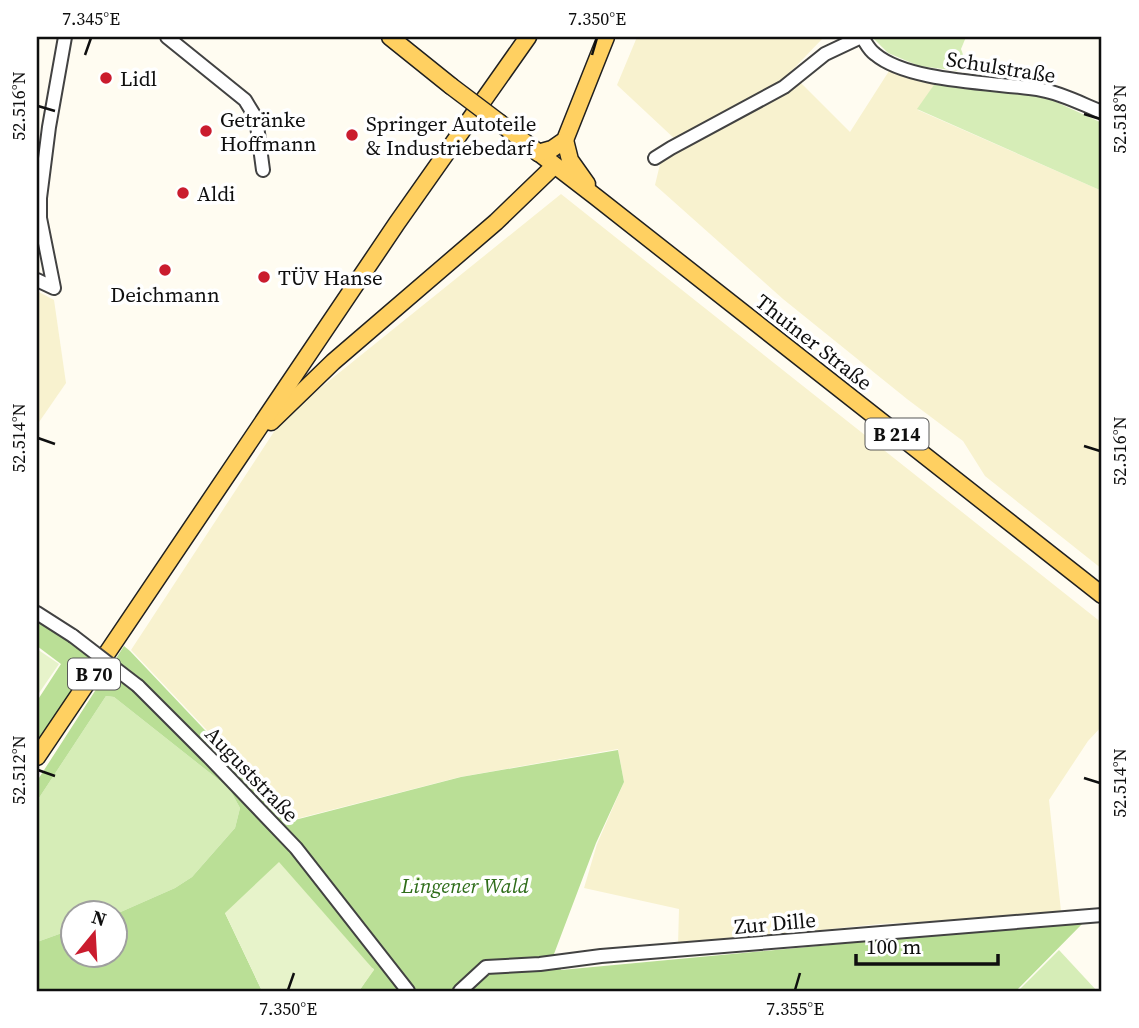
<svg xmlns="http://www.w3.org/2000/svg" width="1139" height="1028" font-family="'Source Serif 4',serif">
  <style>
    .farmland { fill: #f8f2cf }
    .green { fill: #d6edb7 }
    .forest { fill: #badf96 }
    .pitch { fill: #e7f3ca }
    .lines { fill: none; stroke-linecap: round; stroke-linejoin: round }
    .minor-casing { stroke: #424242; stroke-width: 16 }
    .major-casing { stroke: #202020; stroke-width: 19 }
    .minor { stroke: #fff; stroke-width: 12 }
    .major { stroke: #ffd061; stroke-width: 16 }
    .minor-bridge-casing { stroke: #424242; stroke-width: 16; stroke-linecap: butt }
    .major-bridge-casing { stroke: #202020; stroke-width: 19; stroke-linecap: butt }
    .minor-bridge { stroke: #fff; stroke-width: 12 }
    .major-bridge { stroke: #ffd061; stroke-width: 16 }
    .ticks { fill: none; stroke: #0f0f0f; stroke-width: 2.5 }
    .poi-dot { fill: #ca1c2e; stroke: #fff; stroke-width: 2.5 }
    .labels { text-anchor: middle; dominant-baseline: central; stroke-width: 7; stroke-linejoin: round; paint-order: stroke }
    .shield { fill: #fff; stroke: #575757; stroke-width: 2 }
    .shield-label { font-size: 19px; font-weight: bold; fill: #0f0f0f }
    .street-label { font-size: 21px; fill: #0f0f0f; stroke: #fff }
    .poi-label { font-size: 21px; fill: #0f0f0f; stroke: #fff; text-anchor: start }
    .park-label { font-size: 21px; font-style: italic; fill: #2f6d1a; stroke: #fff }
    .neatline { fill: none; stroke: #0f0f0f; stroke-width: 2.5 }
    .ticks-label { font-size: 18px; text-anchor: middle; fill: #0f0f0f }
  </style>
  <rect width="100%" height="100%" fill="#fffcf1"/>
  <g class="farmland">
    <polygon points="637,37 824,37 779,84 677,141 617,85"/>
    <polygon points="889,71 914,78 936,82 918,110 1102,191 1102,569 985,476 963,441 907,399 783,299 655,185 661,160 801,83 850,132"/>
    <polygon points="561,194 1102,623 1102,726 1088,741 1049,800 1061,911 957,920 879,924 678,945 679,909 584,888 597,844 624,782 618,749 460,777 292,820 131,650 283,418"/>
    <polygon points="37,291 54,300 66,383 37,425"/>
  </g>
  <g class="green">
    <polygon points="872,37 966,37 961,49 965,60 976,73 919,66 888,53"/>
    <polygon points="936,82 1041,95 1102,123 1102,191 917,109"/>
    <polygon points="106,696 114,697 229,788 240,808 235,828 192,877 175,888 116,914 116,912 74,912 73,929 37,942 37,801"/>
    <polygon points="1059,950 1097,991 1018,991"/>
  </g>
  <g class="forest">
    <polygon points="37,618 69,639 93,660 37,744 37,701 61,664 37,646"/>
    <polygon points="124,646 130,651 291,821 461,777 618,750 624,782 596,843 554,954 561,970 1085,921 1016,991 359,991 374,969 225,913 262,991 37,991 37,942 73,929 74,954 116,954 116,914 175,888 192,877 235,828 240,808 229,788 114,697 106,696 37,801 37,781"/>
  </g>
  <g class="pitch">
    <polygon points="37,649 59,664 37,696"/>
    <polygon points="279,862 374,970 359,991 262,991 225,913"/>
  </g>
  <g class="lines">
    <defs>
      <g id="minor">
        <polyline points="167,37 245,100 256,118 263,170"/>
        <path d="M862 37C866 43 869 50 875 54 909 83 997 82 1042 90 1061 93 1084 105 1102 112"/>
        <polyline points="655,158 671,148 784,87 825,54 861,37"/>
        <polyline points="37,280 54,288 40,218 40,198 49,127 65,37"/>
        <polyline points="37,613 73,636"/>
        <polyline points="138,686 209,757 296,848 408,991"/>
        <polyline points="460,991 486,967 540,964 601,956 1102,915"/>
      </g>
      <g id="major">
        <polyline points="390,37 451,86"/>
        <polyline points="500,123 596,197 1102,595"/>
        <polyline points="565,140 570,160 587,184"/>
        <polyline points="538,153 552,149 565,140 606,37"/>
        <polyline points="271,422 333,362 496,222 554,166"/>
        <polyline points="37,757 397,223 528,37"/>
      </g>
    </defs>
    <use href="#minor" class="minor-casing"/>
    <use href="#major" class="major-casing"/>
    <use href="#minor" class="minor"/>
    <use href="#major" class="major"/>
    <defs>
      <polyline id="minor-bridge" points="73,636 138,686"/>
      <polyline id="major-bridge" points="451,86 500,123"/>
    </defs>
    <use href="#minor-bridge" class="minor-bridge-casing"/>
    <use href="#major-bridge" class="major-bridge-casing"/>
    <use href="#minor-bridge" class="minor-bridge"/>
    <use href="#major-bridge" class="major-bridge"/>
  </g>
  <path class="ticks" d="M85 55 91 38M592 55 597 38M38 106 55 111M1084 114 1100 119M38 438 55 444M1084 446 1100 451M38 770 55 776M1084 778 1100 783M288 990 294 973M795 990 800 973"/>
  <g class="poi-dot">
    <circle cx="106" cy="78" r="7"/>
    <circle cx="206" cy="131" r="7"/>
    <circle cx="352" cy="135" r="7"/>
    <circle cx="183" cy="193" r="7"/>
    <circle cx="165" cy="270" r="7"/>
    <circle cx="264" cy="277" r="7"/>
  </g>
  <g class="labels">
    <g class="shield">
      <rect x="865.5" y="418.5" width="63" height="31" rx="5"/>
      <rect x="68" y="658.5" width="52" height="31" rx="5"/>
    </g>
    <g class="shield-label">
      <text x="897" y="434">B 214</text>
      <text x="94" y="674">B 70</text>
    </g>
    <g class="street-label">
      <text transform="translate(1001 67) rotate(9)">Schulstraße</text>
      <text transform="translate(814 342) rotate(38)">Thuiner Straße</text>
      <text transform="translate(252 774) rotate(46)">Auguststraße</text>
      <text transform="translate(775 923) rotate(-5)">Zur Dille</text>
    </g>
    <g class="poi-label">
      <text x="120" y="78">Lidl</text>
      <text x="220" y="119">Getränke<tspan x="220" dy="24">Hoffmann</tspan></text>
      <text x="366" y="123">Springer Autoteile<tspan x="366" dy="24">&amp; Industriebedarf</tspan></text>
      <text x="197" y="193">Aldi</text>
      <text x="278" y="277">TÜV Hanse</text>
      <text x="165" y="294" text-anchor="middle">Deichmann</text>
    </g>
    <g class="park-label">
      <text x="465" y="885">Lingener Wald</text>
    </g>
  </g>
  <rect width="1139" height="1028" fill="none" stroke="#ffffff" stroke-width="77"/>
  <g transform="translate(94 934) rotate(18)"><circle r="33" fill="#ffffff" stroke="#9f9f9f" stroke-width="2"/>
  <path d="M0-5L12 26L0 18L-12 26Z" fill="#ca1c2e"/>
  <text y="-10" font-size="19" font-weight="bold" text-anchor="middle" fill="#0f0f0f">N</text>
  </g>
  <path d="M856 954v10h142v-10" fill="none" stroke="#0f0f0f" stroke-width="3.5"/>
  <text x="866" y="954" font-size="21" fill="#0f0f0f" stroke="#ffffff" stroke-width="5" paint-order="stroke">100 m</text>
  <rect x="38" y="38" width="1062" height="952" class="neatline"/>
  <g class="ticks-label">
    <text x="91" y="25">7.345°E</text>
    <text x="597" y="25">7.350°E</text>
    <text transform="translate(19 106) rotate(-90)" y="6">52.516°N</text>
    <text transform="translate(1120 119) rotate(-90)" y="6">52.518°N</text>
    <text transform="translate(19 438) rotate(-90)" y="6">52.514°N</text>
    <text transform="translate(1120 451) rotate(-90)" y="6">52.516°N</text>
    <text transform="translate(19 770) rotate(-90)" y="6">52.512°N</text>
    <text transform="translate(1120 783) rotate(-90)" y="6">52.514°N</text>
    <text x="288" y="1015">7.350°E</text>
    <text x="795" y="1015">7.355°E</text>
  </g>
</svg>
